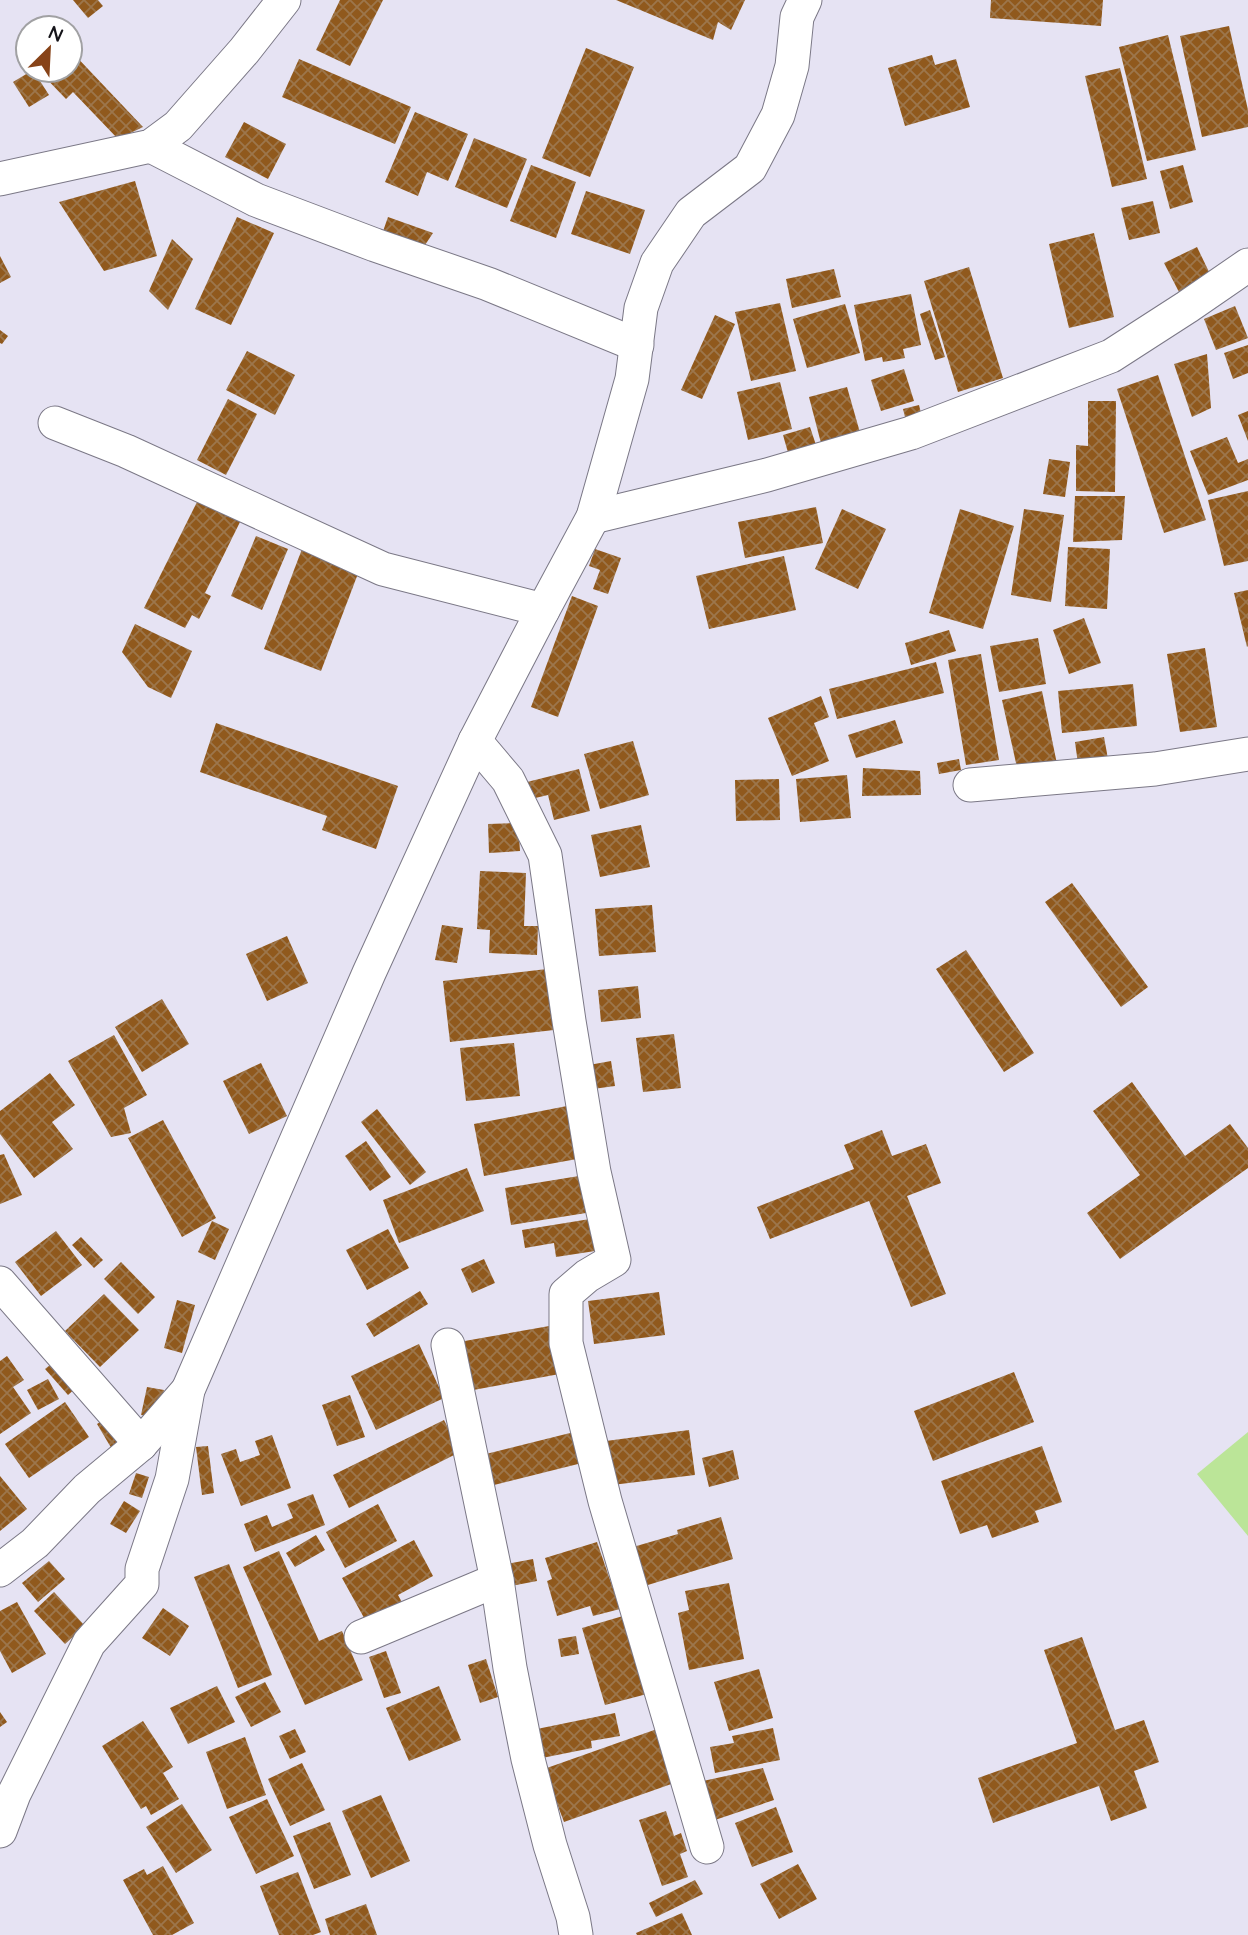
<svg xmlns="http://www.w3.org/2000/svg" width="1248" height="1935" font-family="Quicksand,sans-serif">
  <style>
    .garden { fill: #bbe598 }
    .building { fill: url(#building-cross-hatch) }
    .lines { fill: none; stroke-linecap: round; stroke-linejoin: round }
    .minor-casing { stroke: #7b7886; stroke-width: 35 }
    .minor { stroke: #fff; stroke-width: 33 }
  </style>
  <defs>
    <pattern id="building-cross-hatch" width="8" height="8" patternUnits="userSpaceOnUse" patternTransform="scale(1.75)"><rect width="8" height="8" fill="#90591d"/><path d="M0 0l8 8M0 8l8-8" fill="none" stroke="#9c764c"/></pattern>
  </defs>
  <rect width="100%" height="100%" fill="#e6e3f3"/>
  <polygon class="garden" points="1248,1432 1248,1536 1197,1474"/>
  <g class="building">
    <polygon points="73,0 98,0 103,6 88,18"/>
    <polygon points="340,0 383,0 350,66 316,50"/>
    <polygon points="616,0 745,0 731,30 718,22 713,40"/>
    <polygon points="991,0 1103,0 1101,26 990,18"/>
    <polygon points="1229,26 1248,110 1248,127 1202,137 1180,36"/>
    <polygon points="1168,35 1196,150 1147,161 1119,47"/>
    <polygon points="586,48 634,67 590,177 542,158"/>
    <polygon points="70,50 143,127 118,139 73,92 66,99 38,70 70,70"/>
    <polygon points="932,55 935,65 956,59 970,107 905,126 888,68"/>
    <polygon points="299,59 411,107 395,144 282,97"/>
    <polygon points="1120,68 1147,179 1112,187 1085,76"/>
    <polygon points="33,70 49,95 29,107 13,82"/>
    <polygon points="415,112 468,134 448,181 427,172 418,196 385,182"/>
    <polygon points="244,122 286,144 268,179 225,157"/>
    <polygon points="474,138 527,159 507,208 455,187"/>
    <polygon points="531,165 576,182 556,238 510,221"/>
    <polygon points="1183,165 1193,202 1170,209 1160,171"/>
    <polygon points="135,181 157,256 104,271 59,202"/>
    <polygon points="586,191 645,210 630,254 571,234"/>
    <polygon points="1153,201 1160,233 1129,240 1121,208"/>
    <polygon points="237,217 274,233 231,325 195,309"/>
    <polygon points="388,217 433,233 421,251 381,237"/>
    <polygon points="1094,233 1114,317 1069,328 1049,244"/>
    <polygon points="172,239 193,259 168,310 149,291"/>
    <polygon points="1197,247 1211,276 1179,292 1164,263"/>
    <polygon points="0,256 11,277 0,283"/>
    <polygon points="969,267 1003,378 958,392 924,281"/>
    <polygon points="834,269 841,297 792,308 786,279"/>
    <polygon points="911,294 921,345 903,349 905,358 883,362 882,357 865,361 854,305"/>
    <polygon points="780,303 796,371 751,381 735,312"/>
    <polygon points="845,304 860,353 807,368 793,319"/>
    <polygon points="1235,306 1248,338 1216,350 1204,319"/>
    <polygon points="930,310 945,357 935,360 920,314"/>
    <polygon points="715,315 735,324 702,399 681,390"/>
    <polygon points="0,330 8,336 2,344 0,343"/>
    <polygon points="1248,345 1248,373 1233,379 1224,353"/>
    <polygon points="247,351 295,375 275,415 226,390"/>
    <polygon points="1207,354 1211,408 1192,417 1174,364"/>
    <polygon points="904,369 914,401 881,411 871,380"/>
    <polygon points="1158,375 1206,520 1164,533 1117,389"/>
    <polygon points="780,382 792,429 748,440 737,392"/>
    <polygon points="847,387 861,436 822,447 809,397"/>
    <polygon points="228,399 257,414 226,475 197,460"/>
    <polygon points="1088,401 1116,401 1115,492 1076,491 1076,445 1088,446"/>
    <polygon points="919,405 922,417 906,421 903,409"/>
    <polygon points="1248,411 1248,441 1238,415"/>
    <polygon points="810,427 817,448 789,456 783,435"/>
    <polygon points="1227,437 1238,463 1248,459 1248,480 1208,495 1190,451"/>
    <polygon points="1049,459 1070,462 1065,497 1043,494"/>
    <polygon points="1248,491 1248,561 1224,566 1208,500"/>
    <polygon points="1075,496 1125,496 1122,540 1073,542"/>
    <polygon points="197,502 240,522 205,593 211,596 199,619 192,615 185,628 144,608"/>
    <polygon points="816,507 823,543 745,558 738,522"/>
    <polygon points="842,509 886,529 858,589 815,569"/>
    <polygon points="960,509 1014,526 983,629 929,613"/>
    <polygon points="1024,509 1064,515 1051,602 1011,595"/>
    <polygon points="256,536 288,549 262,610 231,596"/>
    <polygon points="1068,547 1110,549 1107,609 1065,606"/>
    <polygon points="302,549 359,571 321,671 264,649"/>
    <polygon points="595,549 621,558 608,594 593,589 600,570 589,566"/>
    <polygon points="784,556 796,610 709,629 696,576"/>
    <polygon points="1248,590 1248,646 1247,647 1234,593"/>
    <polygon points="572,596 598,606 558,717 531,707"/>
    <polygon points="1084,618 1101,663 1069,674 1053,630"/>
    <polygon points="135,624 192,651 171,698 148,687 122,652"/>
    <polygon points="949,630 956,651 911,665 905,643"/>
    <polygon points="1038,638 1046,684 999,692 990,646"/>
    <polygon points="1205,648 1217,727 1180,732 1167,654"/>
    <polygon points="981,654 999,760 966,765 948,660"/>
    <polygon points="936,662 944,693 837,719 829,689"/>
    <polygon points="1133,684 1137,726 1062,733 1058,691"/>
    <polygon points="1042,691 1057,764 1018,772 1002,700"/>
    <polygon points="821,696 829,717 814,723 829,761 792,776 768,718"/>
    <polygon points="895,720 903,743 856,758 848,735"/>
    <polygon points="216,723 398,786 376,849 322,830 327,816 200,772"/>
    <polygon points="1104,737 1108,759 1078,764 1075,742"/>
    <polygon points="633,741 649,795 600,809 584,754"/>
    <polygon points="959,759 961,770 939,774 937,763"/>
    <polygon points="863,768 920,771 921,795 862,796"/>
    <polygon points="579,769 590,811 554,820 548,795 531,799 527,782"/>
    <polygon points="847,775 851,818 800,822 796,779"/>
    <polygon points="779,779 780,820 736,821 735,780"/>
    <polygon points="518,823 520,851 489,853 488,824"/>
    <polygon points="641,825 650,867 600,877 591,835"/>
    <polygon points="480,871 526,873 524,926 538,926 537,955 489,953 490,930 477,929"/>
    <polygon points="1072,883 1148,987 1121,1007 1045,902"/>
    <polygon points="652,905 656,952 599,956 595,909"/>
    <polygon points="442,925 463,928 457,963 435,960"/>
    <polygon points="287,936 308,983 267,1001 246,954"/>
    <polygon points="966,950 1034,1053 1004,1072 936,969"/>
    <polygon points="547,969 554,1030 450,1042 443,981"/>
    <polygon points="638,986 641,1018 601,1022 598,990"/>
    <polygon points="162,999 189,1044 142,1072 115,1027"/>
    <polygon points="674,1034 681,1088 643,1092 636,1038"/>
    <polygon points="114,1035 147,1095 124,1108 131,1133 111,1137 68,1061"/>
    <polygon points="514,1043 520,1096 466,1101 460,1048"/>
    <polygon points="611,1061 615,1086 593,1089 589,1065"/>
    <polygon points="261,1063 287,1116 249,1134 223,1081"/>
    <polygon points="50,1073 75,1105 52,1122 73,1149 34,1178 0,1134 0,1111"/>
    <polygon points="1132,1082 1185,1156 1230,1124 1248,1148 1248,1168 1120,1259 1087,1213 1140,1175 1093,1111"/>
    <polygon points="567,1106 577,1159 484,1176 474,1124"/>
    <polygon points="377,1109 426,1172 410,1185 361,1122"/>
    <polygon points="163,1120 216,1218 182,1237 128,1138"/>
    <polygon points="882,1130 892,1156 926,1144 941,1183 907,1196 946,1294 911,1307 869,1201 770,1239 757,1207 854,1169 844,1145"/>
    <polygon points="366,1141 391,1177 370,1191 345,1156"/>
    <polygon points="4,1154 22,1195 0,1204 0,1155"/>
    <polygon points="467,1168 484,1211 399,1243 383,1200"/>
    <polygon points="579,1176 586,1213 511,1225 505,1188"/>
    <polygon points="590,1219 595,1251 556,1257 554,1243 525,1248 522,1230"/>
    <polygon points="212,1221 229,1229 215,1260 198,1252"/>
    <polygon points="388,1229 409,1268 367,1290 346,1250"/>
    <polygon points="56,1231 82,1265 41,1296 15,1262"/>
    <polygon points="81,1237 103,1260 94,1268 72,1245"/>
    <polygon points="484,1259 495,1283 472,1293 461,1269"/>
    <polygon points="121,1262 155,1297 138,1314 104,1279"/>
    <polygon points="420,1291 428,1304 374,1337 366,1324"/>
    <polygon points="659,1292 665,1335 594,1344 588,1301"/>
    <polygon points="104,1294 139,1330 100,1367 65,1331"/>
    <polygon points="177,1300 195,1305 182,1353 164,1348"/>
    <polygon points="555,1325 565,1373 468,1391 459,1342"/>
    <polygon points="419,1344 444,1398 376,1430 351,1376"/>
    <polygon points="7,1356 24,1380 13,1387 31,1413 0,1434 0,1361"/>
    <polygon points="56,1360 78,1386 68,1395 45,1369"/>
    <polygon points="1014,1372 1034,1422 933,1461 914,1411"/>
    <polygon points="48,1379 59,1399 38,1410 27,1390"/>
    <polygon points="147,1387 164,1390 159,1418 141,1415"/>
    <polygon points="350,1395 365,1437 337,1446 322,1405"/>
    <polygon points="65,1402 89,1437 29,1478 5,1444"/>
    <polygon points="111,1415 130,1447 116,1456 97,1424"/>
    <polygon points="444,1420 460,1452 349,1508 333,1475"/>
    <polygon points="689,1430 695,1475 612,1485 606,1441"/>
    <polygon points="574,1432 582,1463 494,1485 486,1454"/>
    <polygon points="272,1435 291,1488 241,1506 221,1454 236,1449 240,1462 260,1455 255,1441"/>
    <polygon points="208,1446 214,1493 202,1495 196,1447"/>
    <polygon points="1042,1446 1062,1502 1035,1511 1039,1522 992,1538 987,1525 960,1534 941,1481"/>
    <polygon points="733,1450 739,1479 709,1487 702,1458"/>
    <polygon points="136,1473 149,1477 142,1498 129,1494"/>
    <polygon points="0,1476 27,1509 0,1531"/>
    <polygon points="313,1494 325,1525 255,1552 244,1524 267,1515 272,1527 293,1518 287,1504"/>
    <polygon points="124,1501 140,1511 126,1533 110,1524"/>
    <polygon points="378,1504 397,1541 345,1568 326,1532"/>
    <polygon points="721,1517 733,1559 638,1588 626,1549 678,1534 677,1530"/>
    <polygon points="316,1535 325,1550 295,1567 286,1553"/>
    <polygon points="414,1540 433,1576 398,1595 404,1606 368,1625 342,1578"/>
    <polygon points="597,1542 620,1609 593,1616 590,1606 557,1616 547,1581 552,1579 545,1558"/>
    <polygon points="279,1551 319,1641 342,1631 363,1680 305,1705 243,1567"/>
    <polygon points="533,1559 537,1581 511,1586 506,1564"/>
    <polygon points="49,1561 65,1579 38,1602 22,1583"/>
    <polygon points="229,1564 272,1675 238,1688 194,1577"/>
    <polygon points="729,1583 744,1659 689,1670 678,1613 689,1610 685,1591"/>
    <polygon points="54,1592 85,1626 65,1644 34,1611"/>
    <polygon points="17,1602 46,1654 12,1673 0,1651 0,1611"/>
    <polygon points="163,1608 189,1626 170,1656 142,1638"/>
    <polygon points="623,1616 647,1694 605,1705 582,1628"/>
    <polygon points="576,1636 579,1654 561,1657 558,1639"/>
    <polygon points="1082,1637 1115,1730 1144,1720 1159,1762 1134,1771 1147,1808 1111,1821 1099,1786 993,1823 978,1778 1077,1743 1044,1650"/>
    <polygon points="386,1651 401,1693 384,1698 369,1657"/>
    <polygon points="486,1659 498,1697 480,1703 468,1665"/>
    <polygon points="759,1669 773,1718 729,1731 714,1682"/>
    <polygon points="265,1682 281,1712 251,1727 235,1697"/>
    <polygon points="217,1686 235,1722 188,1744 170,1708"/>
    <polygon points="439,1686 461,1740 409,1761 386,1708"/>
    <polygon points="0,1712 7,1722 0,1727"/>
    <polygon points="615,1713 620,1736 591,1741 592,1748 537,1759 532,1730"/>
    <polygon points="143,1721 173,1767 163,1773 179,1799 151,1815 146,1806 141,1809 102,1746"/>
    <polygon points="773,1728 780,1760 715,1773 710,1747 734,1743 732,1736"/>
    <polygon points="295,1729 306,1752 290,1759 279,1736"/>
    <polygon points="657,1729 677,1782 564,1822 544,1769"/>
    <polygon points="245,1737 266,1795 227,1809 206,1752"/>
    <polygon points="302,1763 325,1810 290,1826 268,1779"/>
    <polygon points="763,1768 774,1800 712,1821 703,1781"/>
    <polygon points="381,1795 410,1861 371,1878 342,1811"/>
    <polygon points="267,1799 294,1856 256,1874 229,1817"/>
    <polygon points="182,1804 212,1850 176,1873 146,1827"/>
    <polygon points="776,1807 793,1852 752,1867 735,1823"/>
    <polygon points="666,1811 674,1836 681,1833 687,1851 680,1854 688,1877 662,1886 639,1820"/>
    <polygon points="330,1822 351,1875 314,1889 293,1836"/>
    <polygon points="798,1864 817,1899 779,1919 760,1884"/>
    <polygon points="163,1866 194,1923 172,1935 153,1935 123,1880 144,1869 147,1875"/>
    <polygon points="298,1872 321,1932 313,1935 279,1935 260,1886"/>
    <polygon points="695,1880 703,1894 656,1917 649,1903"/>
    <polygon points="366,1904 377,1935 330,1935 325,1919"/>
    <polygon points="682,1913 692,1935 637,1935 636,1933"/>
  </g>
  <g class="lines">
    <defs>
      <g id="minor">
        <polyline points="151,146 256,200 375,245 488,284 637,345"/>
        <polyline points="0,179 151,146 178,126 244,51 284,0"/>
        <polyline points="55,423 126,451 383,569 543,610"/>
        <polyline points="593,517 767,475 911,433 1111,356 1187,307 1248,265"/>
        <polyline points="475,741 508,780 545,855 569,1021 594,1172 614,1260 587,1276 566,1294 566,1343 605,1501 707,1847"/>
        <polyline points="970,785 1155,769 1248,754"/>
        <polyline points="0,1283 141,1444"/>
        <polyline points="448,1345 497,1580 510,1668 528,1759 550,1845 573,1917 576,1935"/>
        <polyline points="0,1570 35,1543 87,1489 141,1444 188,1390"/>
        <polyline points="361,1637 497,1580"/>
        <polyline points="0,1831 14,1794 89,1643 142,1584 142,1569 172,1479 188,1390 369,973 475,741 543,610 593,517 632,379 641,308 657,263 691,213 750,168 778,115 792,66 797,17 805,0"/>
      </g>
    </defs>
    <use href="#minor" class="minor-casing"/>
    <use href="#minor" class="minor"/>
  </g>
  <g transform="translate(49 49) rotate(24)"><circle r="33" fill="#ffffff" stroke="#a1a1a3" stroke-width="2"/>
  <path d="M0-5L12 26L0 18L-12 26Z" fill="#874318"/>
  <text y="-10" font-size="19" font-weight="bold" text-anchor="middle" fill="#151419">N</text>
  </g>
</svg>
